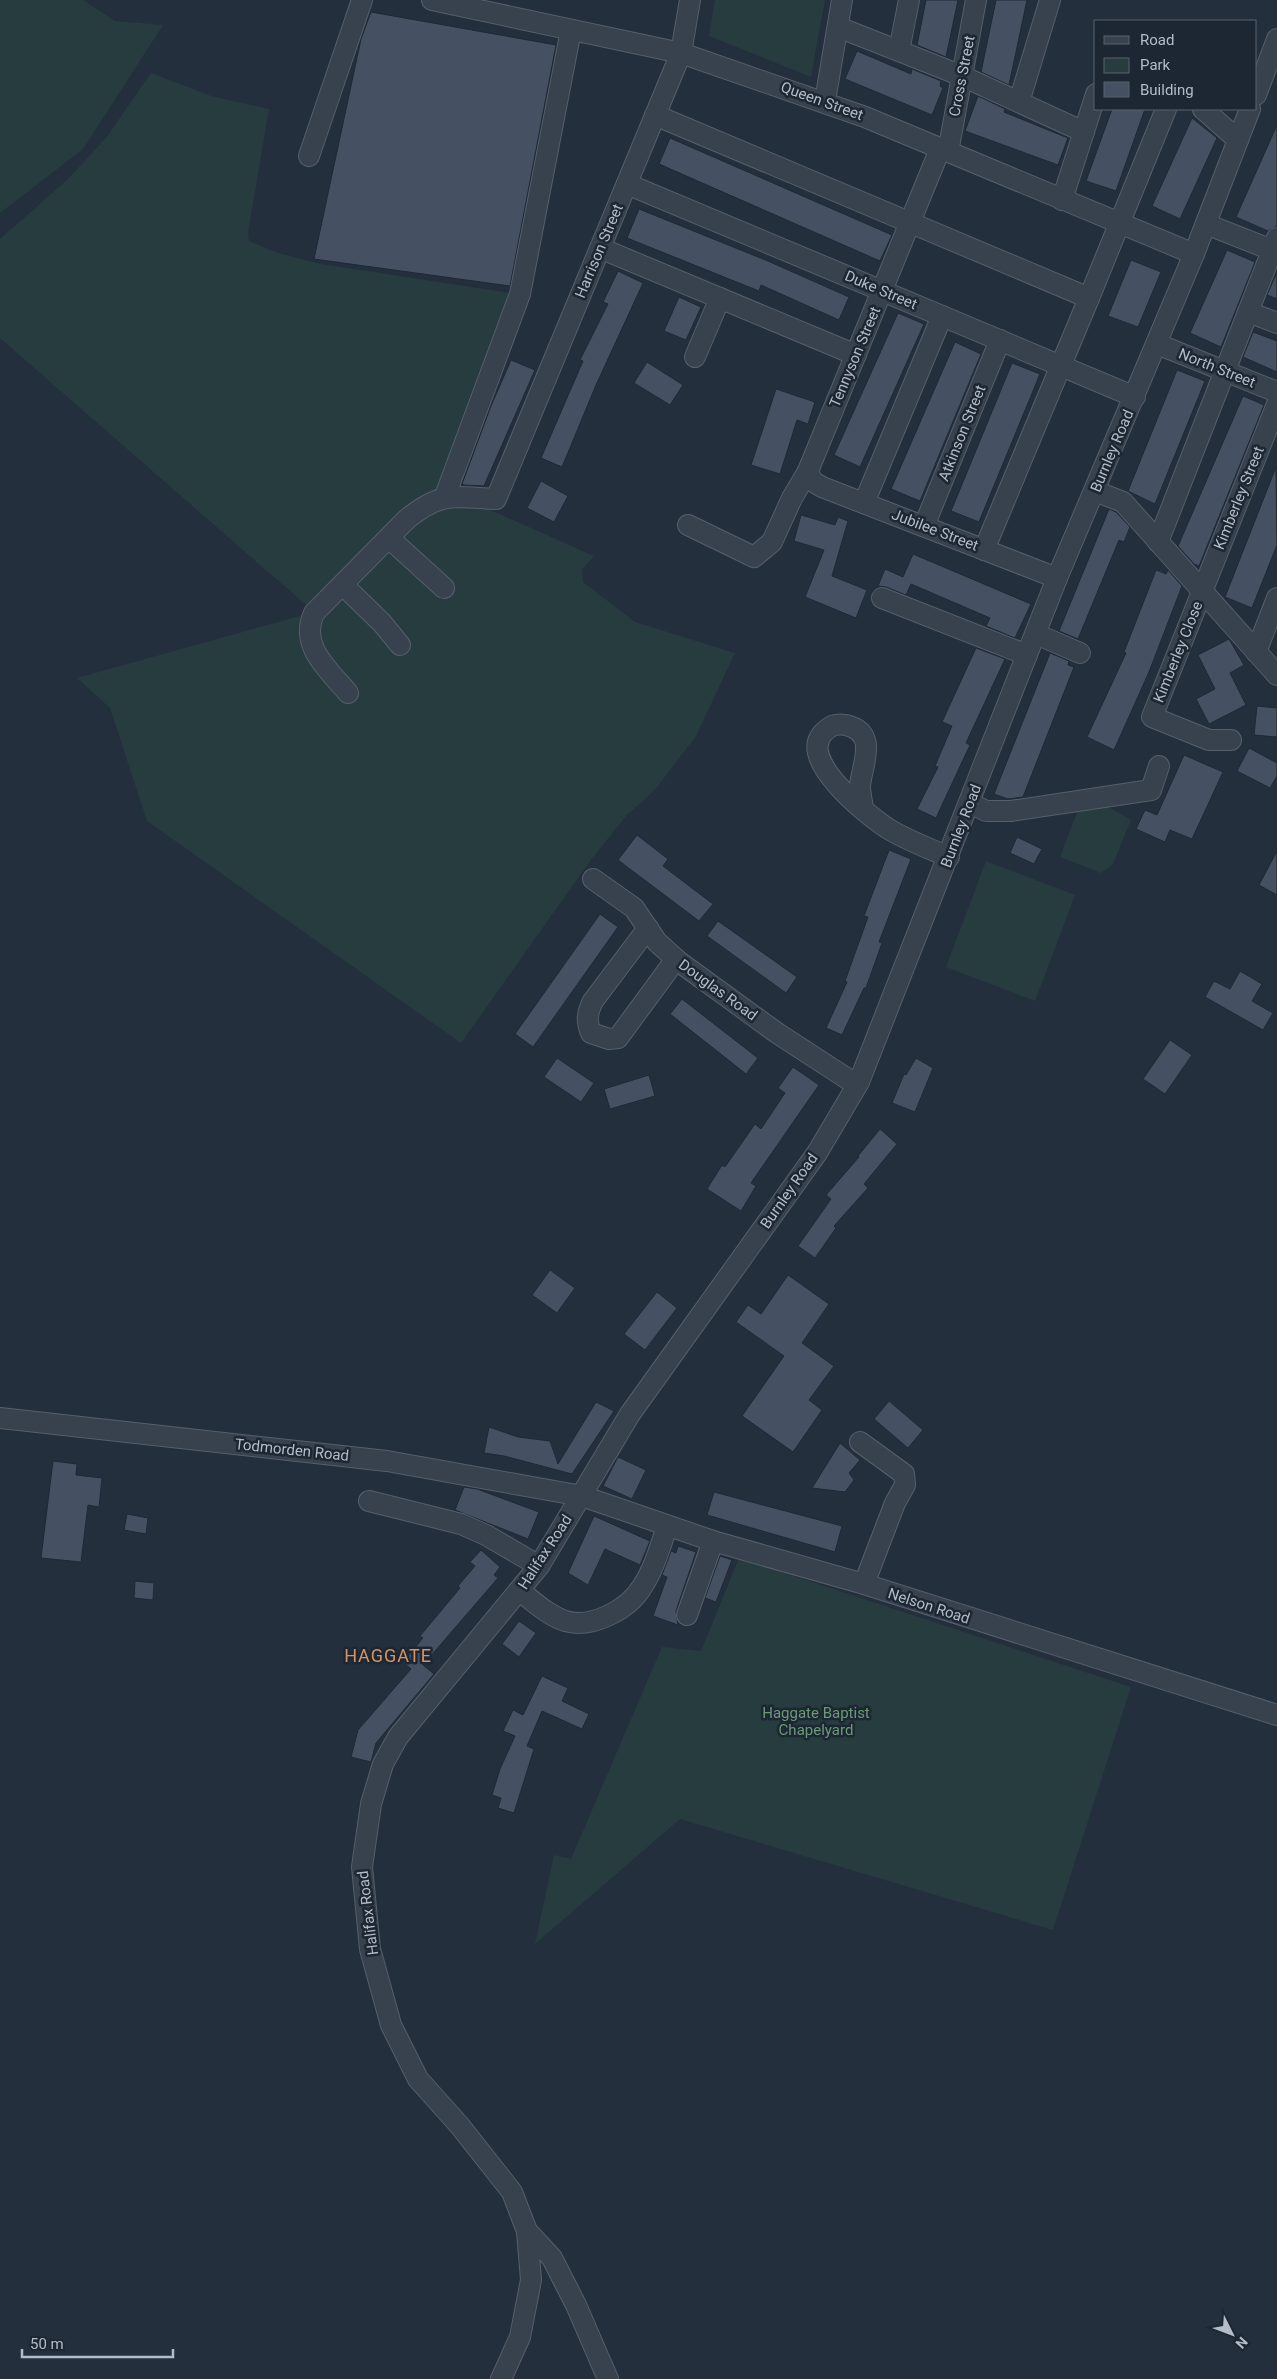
<svg xmlns="http://www.w3.org/2000/svg" width="1277" height="2379" font-family="Roboto,sans-serif">
  <style>
    .green { fill: #263c3f }
    .building { fill: #455162; stroke: #1f2835 }
    .lines { fill: none; stroke-linecap: round; stroke-linejoin: round }
    .minor-casing { stroke: #565f6c; stroke-width: 22 }
    .minor { stroke: #38414e; stroke-width: 20 }
    .labels { text-anchor: middle; dominant-baseline: central; stroke-width: 5; stroke-linejoin: round; paint-order: stroke }
    .street-label { font-size: 15px; fill: #b4bcc9; stroke: #1d2633 }
    .park-label { font-size: 15px; fill: #6b9a76; stroke: #1d2633 }
    .quarter-label { font-size: 18px; letter-spacing: 1px; fill: #d59563; stroke: #1d2633 }
  </style>
  <rect width="100%" height="100%" fill="#242f3e"/>
  <g class="green">
    <polygon points="0,0 83,0 115,21 163,25 83,149 0,213"/>
    <polygon points="715,0 825,0 811,77 709,36"/>
    <polygon points="151,73 211,96 269,109 248,233 249,241 275,252 321,264 516,294 450,492 594,556 582,570 583,582 635,622 735,653 696,736 654,791 627,815 590,861 461,1043 147,821 110,708 77,678 314,612 0,338 0,239 68,179 106,138"/>
    <polygon points="1103,804 1131,820 1113,864 1101,873 1060,857 1078,810"/>
    <polygon points="986,861 1075,895 1035,1001 946,967"/>
    <polygon points="739,1558 1131,1687 1053,1930 680,1819 535,1944 554,1855 571,1859 662,1647 701,1651"/>
  </g>
  <g class="building">
    <polygon points="926,0 958,0 946,57 917,45"/>
    <polygon points="996,0 1027,0 1009,85 981,72"/>
    <polygon points="371,12 556,45 510,286 314,259 361,39"/>
    <polygon points="857,51 911,74 912,69 941,81 940,86 943,88 932,115 845,79"/>
    <polygon points="978,96 1005,109 1004,112 1068,138 1058,165 965,131"/>
    <polygon points="1112,109 1145,109 1116,191 1086,181"/>
    <polygon points="1192,118 1217,138 1180,219 1152,206"/>
    <polygon points="1277,125 1277,226 1268,231 1236,217"/>
    <polygon points="670,138 892,235 880,261 659,164"/>
    <polygon points="639,209 768,261 849,297 839,320 761,285 759,291 627,238"/>
    <polygon points="1227,250 1255,262 1221,347 1190,333"/>
    <polygon points="1131,260 1161,272 1138,327 1108,316"/>
    <polygon points="618,271 643,283 596,385 562,467 541,458 583,361 580,360 608,304 603,302"/>
    <polygon points="1277,272 1277,299 1267,295"/>
    <polygon points="679,297 701,307 686,340 664,331"/>
    <polygon points="898,313 924,324 860,467 834,455"/>
    <polygon points="1253,332 1277,341 1277,372 1243,357"/>
    <polygon points="955,342 981,354 920,501 891,489"/>
    <polygon points="511,360 535,370 484,486 464,485 462,484 491,406"/>
    <polygon points="647,362 683,385 670,405 634,383"/>
    <polygon points="1012,363 1040,374 979,522 951,511"/>
    <polygon points="1177,370 1205,381 1155,504 1128,491"/>
    <polygon points="776,389 815,402 808,424 797,420 780,474 751,465"/>
    <polygon points="1243,396 1264,405 1199,566 1194,564 1178,546"/>
    <polygon points="1276,467 1277,545 1252,608 1225,597"/>
    <polygon points="541,481 568,496 554,522 527,508"/>
    <polygon points="1109,509 1116,512 1130,527 1124,542 1119,540 1078,639 1059,631"/>
    <polygon points="801,515 835,525 838,517 848,521 832,576 867,590 856,618 805,597 824,550 794,541"/>
    <polygon points="913,554 1031,604 1015,638 986,626 990,618 911,584 906,595 886,587 878,586 885,569 903,577"/>
    <polygon points="1156,570 1166,574 1168,570 1182,586 1149,672 1114,750 1087,737 1126,653 1124,652"/>
    <polygon points="1229,639 1244,665 1230,673 1246,705 1209,724 1196,699 1215,689 1198,655"/>
    <polygon points="976,648 1005,659 966,743 970,745 936,818 917,809 938,767 935,766 952,726 942,722"/>
    <polygon points="1050,653 1069,661 1068,665 1074,667 1023,797 1008,799 994,794"/>
    <polygon points="1257,706 1277,708 1277,737 1254,735"/>
    <polygon points="1249,748 1277,763 1277,776 1270,788 1237,771"/>
    <polygon points="1184,755 1223,772 1192,839 1170,830 1165,842 1136,829 1145,810 1157,815"/>
    <polygon points="637,835 668,859 663,866 713,904 699,921 618,860"/>
    <polygon points="1017,837 1042,849 1034,864 1010,853"/>
    <polygon points="889,850 911,859 879,942 882,943 866,988 864,988 842,1035 826,1028 847,982 845,981 868,917 864,916"/>
    <polygon points="1277,851 1277,895 1259,885"/>
    <polygon points="600,914 618,927 533,1047 515,1034"/>
    <polygon points="718,921 797,977 786,993 707,936"/>
    <polygon points="1240,971 1262,984 1252,1001 1273,1013 1263,1030 1205,997 1214,981 1230,989"/>
    <polygon points="682,999 758,1058 746,1074 670,1014"/>
    <polygon points="1170,1040 1192,1055 1165,1094 1143,1079"/>
    <polygon points="557,1058 594,1083 581,1102 544,1077"/>
    <polygon points="916,1058 933,1068 915,1112 892,1103 904,1074 906,1075"/>
    <polygon points="793,1067 819,1085 751,1183 756,1186 741,1211 707,1189 722,1165 725,1167 755,1124 761,1129 785,1093 778,1088"/>
    <polygon points="649,1075 655,1096 610,1109 604,1089"/>
    <polygon points="880,1129 897,1144 864,1184 868,1188 834,1226 836,1228 815,1258 798,1246 831,1199 826,1195 859,1157 858,1156"/>
    <polygon points="550,1270 575,1288 557,1313 532,1295"/>
    <polygon points="788,1275 829,1304 802,1343 834,1366 809,1400 822,1410 793,1452 742,1416 784,1356 736,1322 748,1305 761,1314"/>
    <polygon points="657,1292 677,1308 645,1350 624,1334"/>
    <polygon points="889,1401 923,1430 908,1448 874,1419"/>
    <polygon points="596,1402 614,1411 572,1474 504,1456 484,1453 489,1427 518,1437 550,1441 558,1464"/>
    <polygon points="840,1443 860,1460 849,1473 854,1480 845,1492 812,1488"/>
    <polygon points="618,1457 646,1470 632,1499 603,1486"/>
    <polygon points="53,1461 77,1464 76,1475 102,1478 99,1507 88,1505 81,1562 41,1558"/>
    <polygon points="464,1487 477,1489 539,1512 528,1539 455,1510"/>
    <polygon points="714,1492 842,1526 835,1552 707,1515"/>
    <polygon points="127,1514 148,1518 146,1534 124,1530"/>
    <polygon points="594,1516 650,1541 640,1565 605,1549 588,1585 568,1573"/>
    <polygon points="678,1546 696,1552 676,1611 678,1625 653,1616 667,1577 662,1575 671,1551 676,1553"/>
    <polygon points="481,1550 500,1567 494,1575 498,1578 423,1665 434,1674 376,1743 371,1762 351,1757 358,1730 411,1669 403,1662 423,1638 420,1636 460,1588 458,1586 475,1566 470,1562"/>
    <polygon points="720,1556 732,1560 716,1602 705,1598"/>
    <polygon points="135,1581 154,1583 153,1600 134,1598"/>
    <polygon points="519,1621 536,1633 519,1657 502,1644"/>
    <polygon points="542,1676 568,1688 562,1701 589,1714 582,1729 542,1711 527,1746 534,1749 514,1813 498,1808 501,1798 492,1795 500,1769 515,1736 503,1731 513,1710 523,1715"/>
  </g>
  <g class="lines">
    <defs>
      <g id="minor">
        <polyline points="432,0 681,53 865,117 1194,254"/>
        <polyline points="909,0 899,51 962,76 1084,132"/>
        <polyline points="838,27 899,51"/>
        <polyline points="1256,95 1277,39"/>
        <polyline points="825,101 842,0"/>
        <polyline points="1019,102 1050,0"/>
        <polyline points="1203,109 1238,140"/>
        <polyline points="655,115 1089,298 1166,109"/>
        <polyline points="940,149 808,471 812,481 822,487 1057,578"/>
        <polyline points="948,152 976,0"/>
        <polyline points="309,156 362,0"/>
        <polyline points="627,184 1135,397"/>
        <polyline points="1062,200 1096,94"/>
        <polyline points="1206,224 1277,252"/>
        <polyline points="600,248 856,355"/>
        <polyline points="1248,312 1277,323"/>
        <polyline points="1157,344 1277,392"/>
        <polyline points="695,357 720,298"/>
        <polyline points="1095,491 1123,502 1277,675"/>
        <polyline points="445,496 520,294 571,30"/>
        <polyline points="864,503 942,316"/>
        <polyline points="688,525 754,557 772,542 792,498 808,471"/>
        <polyline points="924,526 1000,340"/>
        <polyline points="389,538 444,588"/>
        <polyline points="1158,542 1277,238"/>
        <polyline points="984,550 1089,298"/>
        <polyline points="343,585 382,623 400,645"/>
        <polyline points="882,598 1027,655"/>
        <polyline points="1036,634 1080,653"/>
        <polyline points="1256,652 1277,598"/>
        <path d="M348 693C328 669 299 646 314 613L407 519C442 491 453 497 496 499L681 53 690 0"/>
        <polyline points="1231,740 1209,740 1152,717 1277,404"/>
        <polyline points="970,803 986,811 1011,811 1151,790 1159,766"/>
        <path d="M863 808C862 801 860 793 860 786 862 764 879 733 846 725 835 723 830 726 823 733 798 760 866 814 887 828 906 840 928 848 949 857"/>
        <polyline points="593,879 634,908 657,942 678,961 777,1033 857,1085"/>
        <path d="M648 928 593 1001C587 1013 586 1021 591 1033L609 1039 618 1038 676 959"/>
        <polyline points="0,1418 387,1461 582,1496 713,1541 864,1584 1277,1715"/>
        <polyline points="860,1442 904,1474 905,1485 895,1503 864,1584"/>
        <polyline points="369,1501 461,1524 486,1535 539,1566"/>
        <path d="M520 1591C534 1602 548 1615 565 1621 591 1629 628 1610 642 1587 654 1569 660 1547 667 1527"/>
        <polyline points="687,1615 713,1541"/>
        <polyline points="527,2231 552,2258 576,2305 608,2379"/>
        <polyline points="501,2379 520,2337 531,2280 527,2231 512,2192 460,2126 418,2079 391,2025 370,1949 362,1867 371,1804 383,1764 398,1737 539,1566 630,1414 817,1153 859,1082 1057,578 1194,254 1250,109"/>
      </g>
    </defs>
    <use href="#minor" class="minor-casing"/>
    <use href="#minor" class="minor"/>
  </g>
  <g class="labels">
    <g class="street-label">
      <text transform="translate(962 76) rotate(-79)">Cross Street</text>
      <text transform="translate(822 101) rotate(20)">Queen Street</text>
      <text transform="translate(599 251) rotate(-67)">Harrison Street</text>
      <text transform="translate(881 290) rotate(23)">Duke Street</text>
      <text transform="translate(855 357) rotate(-67)">Tennyson Street</text>
      <text transform="translate(1217 368) rotate(22)">North Street</text>
      <text transform="translate(962 433) rotate(-68)">Atkinson Street</text>
      <text transform="translate(1112 451) rotate(-67)">Burnley Road</text>
      <text transform="translate(1239 498) rotate(-68)">Kimberley Street</text>
      <text transform="translate(935 530) rotate(21)">Jubilee Street</text>
      <text transform="translate(1178 652) rotate(-68)">Kimberley Close</text>
      <text transform="translate(961 826) rotate(-69)">Burnley Road</text>
      <text transform="translate(718 990) rotate(36)">Douglas Road</text>
      <text transform="translate(789 1191) rotate(-55)">Burnley Road</text>
      <text transform="translate(292 1450) rotate(6)">Todmorden Road</text>
      <text transform="translate(545 1552) rotate(-57)">Halifax Road</text>
      <text transform="translate(929 1606) rotate(18)">Nelson Road</text>
      <text transform="translate(368 1913) rotate(-97)">Halifax Road</text>
    </g>
    <g class="park-label">
      <text x="816" y="1713">Haggate Baptist<tspan x="816" dy="17">Chapelyard</tspan></text>
    </g>
    <g class="quarter-label">
      <text x="388" y="1655">HAGGATE</text>
    </g>
  </g>
  <rect x="1094" y="20" width="162" height="90" fill="#1d2633" stroke="#59626f"/>
  <rect x="1104" y="36" width="25" height="8" fill="#38414e" stroke="#59626f"/>
  <text x="1140" y="45" font-size="15" fill="#b4bcc9">Road</text>
  <rect x="1104" y="58" width="25" height="15" fill="#263c3f" stroke="#59626f"/>
  <text x="1140" y="70" font-size="15" fill="#b4bcc9">Park</text>
  <rect x="1104" y="82" width="25" height="15" fill="#455162" stroke="#59626f"/>
  <text x="1140" y="95" font-size="15" fill="#b4bcc9">Building</text>
  <g transform="translate(1232 2334) rotate(132)" stroke="#1d2633" stroke-width="4" paint-order="stroke">
  <path d="M0-4L9 19L0 12L-9 19Z" fill="#b4bcc9"/>
  <text y="-8" font-size="14" font-weight="bold" text-anchor="middle" fill="#b4bcc9">N</text>
  </g>
  <path d="M22 2349v8h151v-8" fill="none" stroke="#b4bcc9" stroke-width="2.5"/>
  <text x="30" y="2349" font-size="15" fill="#b4bcc9" stroke="#1d2633" stroke-width="4" paint-order="stroke">50 m</text>
</svg>
